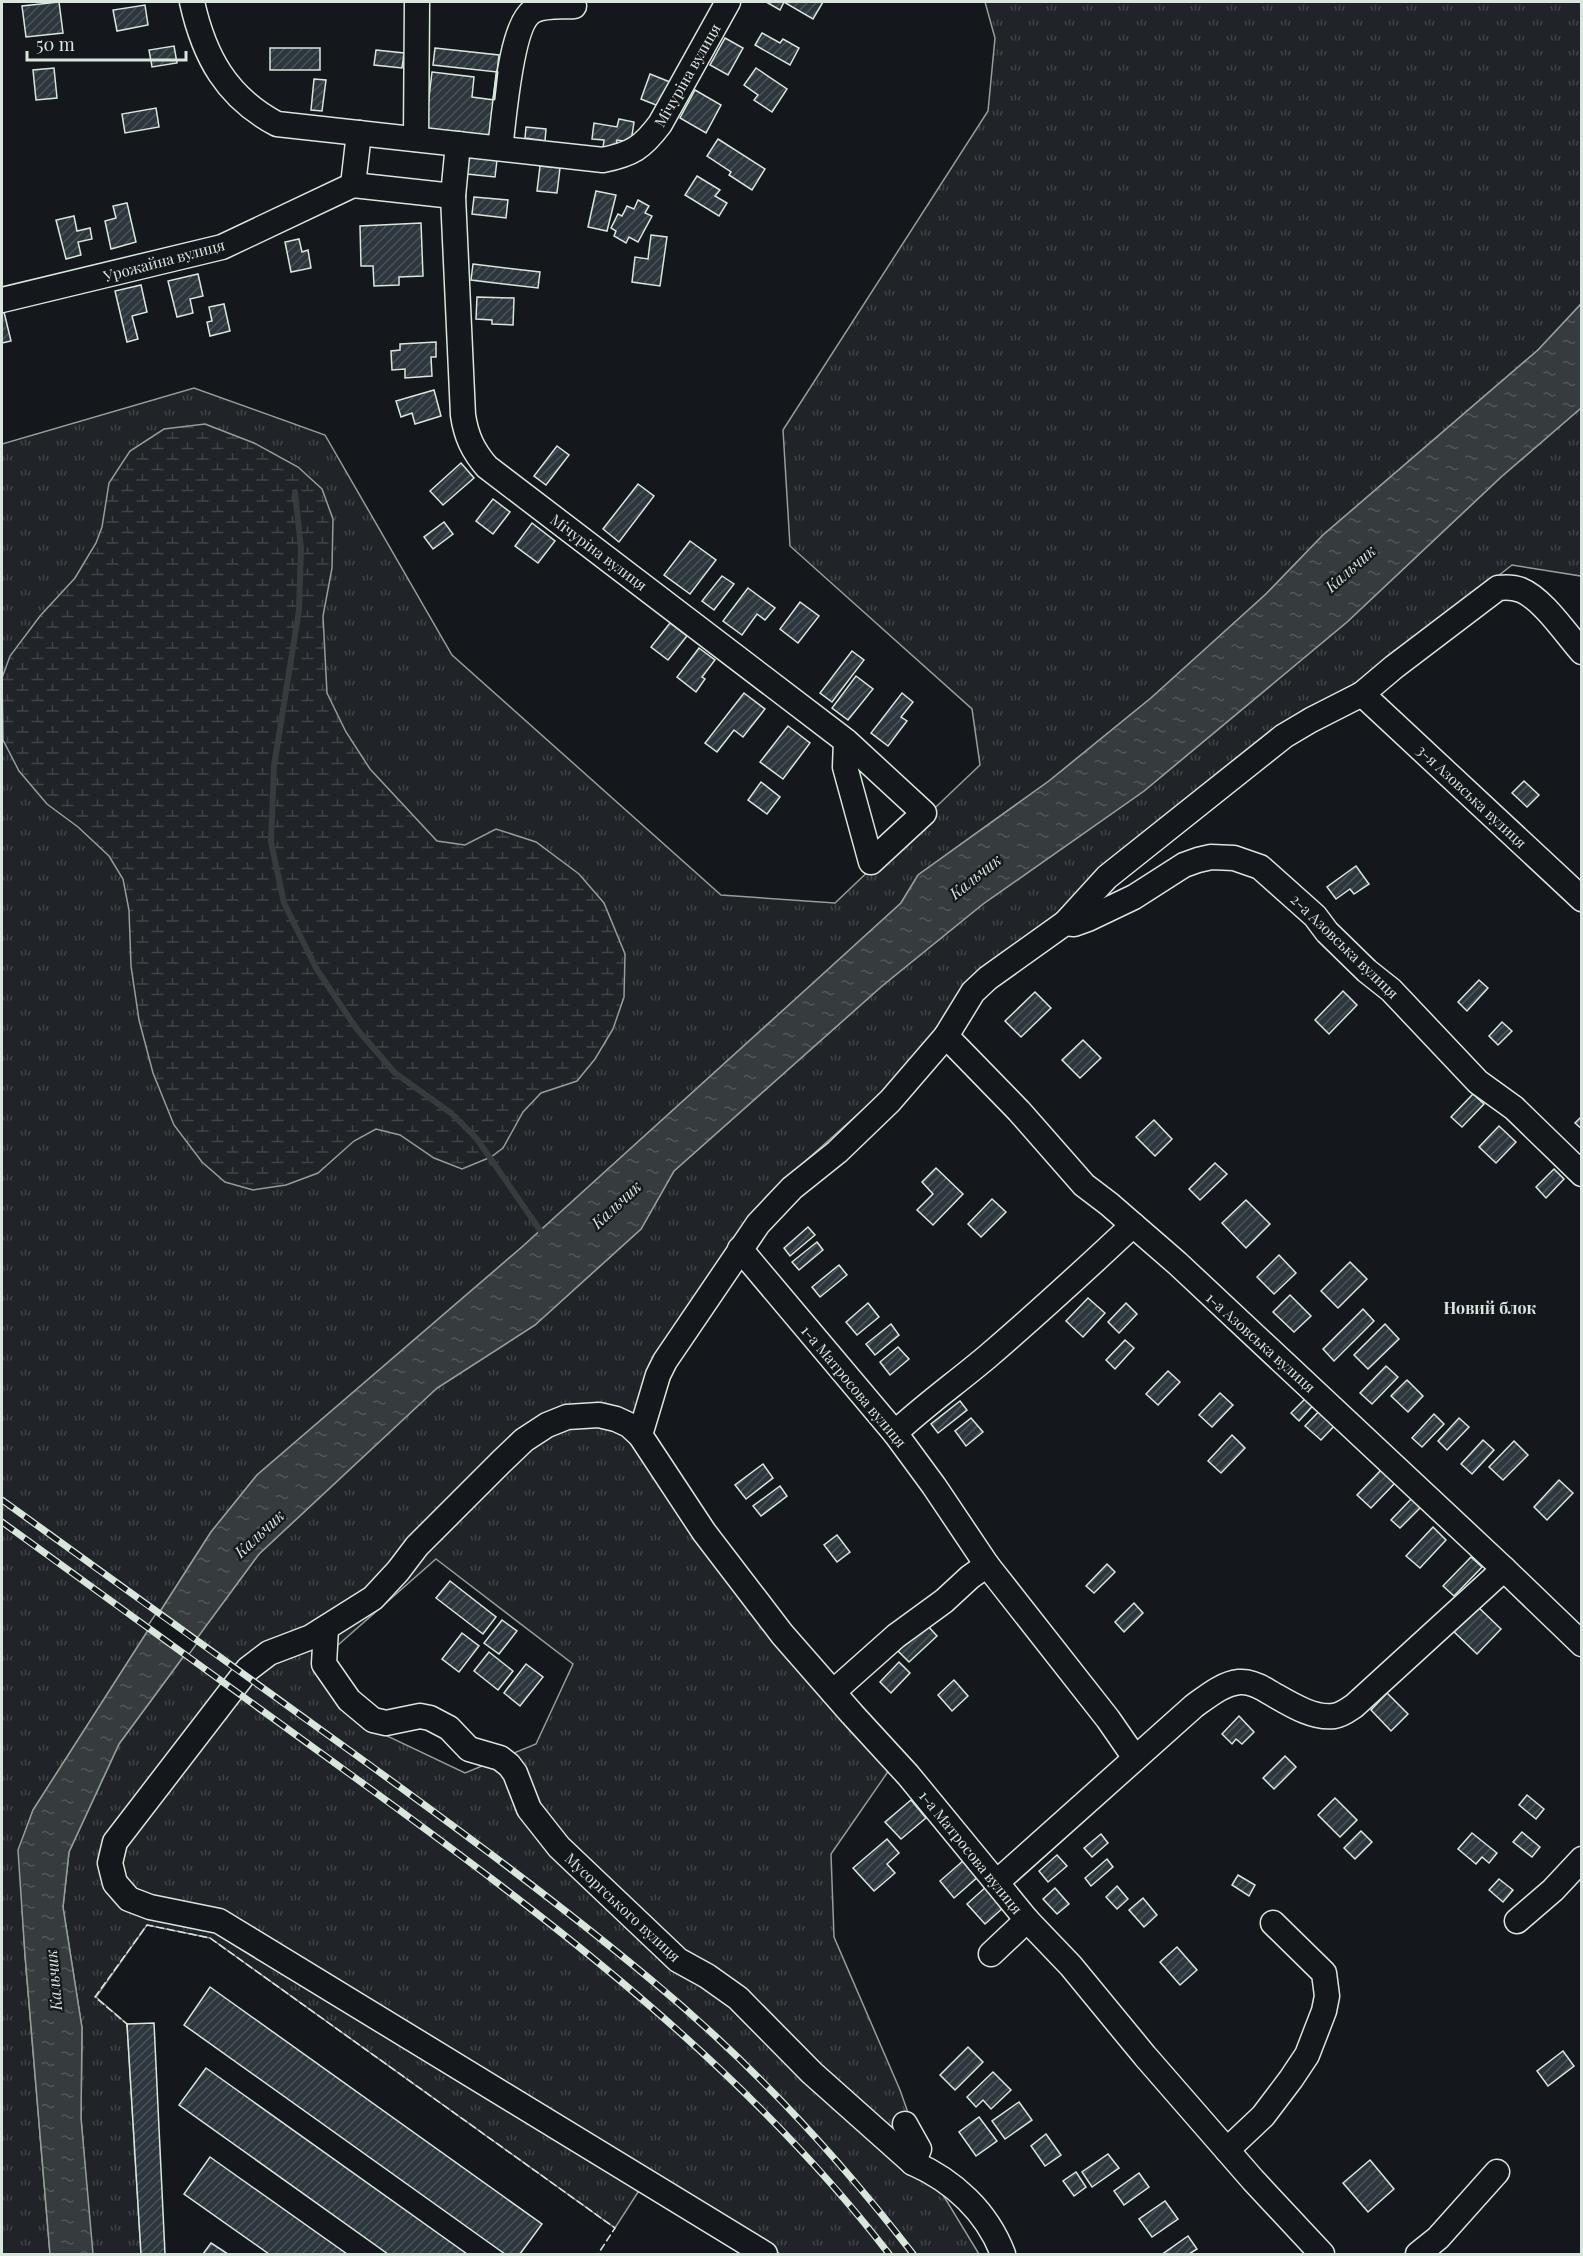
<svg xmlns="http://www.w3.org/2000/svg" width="1583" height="2256" font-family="'Playfair Display',serif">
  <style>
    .grass { fill: url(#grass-tufts); stroke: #939e99; stroke-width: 1.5; fill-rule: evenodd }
    .wetland { fill: url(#wetland-marsh); stroke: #939e99; stroke-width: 1.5 }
    .water { fill: url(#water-ripples); stroke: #939e99; stroke-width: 1.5 }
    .pier { fill: #14181c; stroke: #939e99; stroke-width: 1.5 }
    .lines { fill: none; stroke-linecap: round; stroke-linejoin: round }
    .stream { stroke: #363b3e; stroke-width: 6 }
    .building { fill: url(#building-hatch); stroke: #d8e6dc; stroke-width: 1.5 }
    .minor-casing { stroke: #d8e6dc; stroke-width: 27 }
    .minor { stroke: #14181c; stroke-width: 24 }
    .rail-casing { stroke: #d8e6dc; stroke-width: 7 }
    .rail { stroke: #14181c; stroke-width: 4.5; stroke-dasharray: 14; stroke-linecap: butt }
    .fence { stroke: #d8e6dc; stroke-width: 1.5; stroke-dasharray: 8 3; stroke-linecap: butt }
    .wall { stroke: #d8e6dc; stroke-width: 3 }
    .labels { text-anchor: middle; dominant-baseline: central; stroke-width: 4.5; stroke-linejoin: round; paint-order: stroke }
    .street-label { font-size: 15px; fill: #d8e6dc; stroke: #14181c }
    .water-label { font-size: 16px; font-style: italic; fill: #d8e6dc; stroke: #14181c }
    .neighbourhood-label { font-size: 16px; font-weight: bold; fill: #d8e6dc; stroke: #14181c }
  </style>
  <defs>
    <pattern id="grass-tufts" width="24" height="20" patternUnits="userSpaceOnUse" patternTransform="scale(1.5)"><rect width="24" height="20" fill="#202428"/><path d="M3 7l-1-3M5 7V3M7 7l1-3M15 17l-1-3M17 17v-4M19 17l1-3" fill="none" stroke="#404447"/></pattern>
    <pattern id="wetland-marsh" width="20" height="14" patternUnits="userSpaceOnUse" patternTransform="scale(1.5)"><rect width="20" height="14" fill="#202428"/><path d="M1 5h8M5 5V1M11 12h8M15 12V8" fill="none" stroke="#404447"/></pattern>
    <pattern id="water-ripples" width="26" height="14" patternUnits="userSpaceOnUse" patternTransform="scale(1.5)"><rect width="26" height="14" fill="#363b3e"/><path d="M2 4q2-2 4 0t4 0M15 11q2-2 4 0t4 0" fill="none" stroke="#525759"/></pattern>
    <pattern id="building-hatch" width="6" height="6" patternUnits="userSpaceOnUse" patternTransform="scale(1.5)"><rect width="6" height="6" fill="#2c363c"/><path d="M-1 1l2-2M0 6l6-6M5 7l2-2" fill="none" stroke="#4a5358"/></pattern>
  </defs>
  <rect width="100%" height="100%" fill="#14181c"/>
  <g class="grass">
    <polygon points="985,2 1581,2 1581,304 1538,350 1323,535 1266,594 1151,698 1049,781 918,875 901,903 801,994 522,1247 257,1475 211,1532 33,1810 19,1850 25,1955 50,2254 2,2254 2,444 194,388 325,435 452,655 721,895 835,903 980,765 972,709 790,546 783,430 988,111 995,38"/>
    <path d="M1581 408V576L1512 565 1362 683 1303 710 1112 861 1090 899 948 1016 886 1089 782 1182 737 1236 663 1343 652 1368 642 1434 894 1763 831 1854 834 1937 900 2090 929 2172 979 2254H780L649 2175 615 2228 210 1938 147 1925 96 1997 127 2024 141 2254H92L81 2118 82 2028 63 1907 69 1852 119 1744 259 1554 437 1388 535 1325 641 1229 674 1171 882 986 983 904 1144 791 1347 622 1501 477ZM436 1559 573 1664 536 1744 465 1773 366 1726 313 1667Z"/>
  </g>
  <polygon class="wetland" points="205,424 254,443 298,467 322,489 333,519 332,568 323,616 327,693 346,732 370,769 437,841 465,845 496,829 536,842 579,874 604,903 625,954 624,997 613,1029 595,1059 577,1081 541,1093 523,1112 503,1148 491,1157 462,1169 434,1158 400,1135 376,1129 354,1141 318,1173 286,1185 253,1190 225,1182 202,1162 174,1125 153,1073 139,1020 131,966 129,910 123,879 109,856 78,827 47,804 19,771 3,740 2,678 10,656 40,616 75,578 96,543 102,527 109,483 130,451 164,429"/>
  <polygon class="water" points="1581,304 1581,408 1501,477 1347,622 1144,791 983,904 882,986 674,1171 641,1229 535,1325 437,1388 259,1554 119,1744 69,1852 63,1907 82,2028 81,2118 93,2254 50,2254 25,1955 18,1850 33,1810 211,1532 257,1475 522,1247 801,994 901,903 918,875 1049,781 1151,698 1266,594 1323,535 1538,350"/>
  <polygon class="pier" points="157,1612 198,1642 187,1657 147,1627"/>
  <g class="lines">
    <polyline class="stream" points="295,492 301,548 299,610 274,766 271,842 284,903 316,968 356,1028 395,1073 451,1113 477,1139 544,1236"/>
  </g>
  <g class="building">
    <polygon points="59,2 63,33 26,37 22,6"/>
    <polygon points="766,2 823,2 813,19 784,2 780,10"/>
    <polygon points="145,5 148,25 117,31 113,10"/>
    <polygon points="762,33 780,43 783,39 799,48 790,65 755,45"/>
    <polygon points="725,38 743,48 728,75 710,65"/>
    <polygon points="174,46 177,63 152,67 149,50"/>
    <rect x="270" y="48" width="50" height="22"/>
    <polygon points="435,48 499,55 497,72 433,65"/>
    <polygon points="376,50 404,53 402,68 374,65"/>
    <polygon points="54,68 57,98 36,100 33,70"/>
    <polygon points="756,68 787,89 772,112 754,100 758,95 744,85"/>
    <polygon points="432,72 474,77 472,97 494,100 489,138 425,131"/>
    <polygon points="650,74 670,82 661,107 641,99"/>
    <polygon points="314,79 326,80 322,111 311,110"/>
    <polygon points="695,90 721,105 706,133 680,118"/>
    <polygon points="156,108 159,127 125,133 122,114"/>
    <polygon points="619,119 634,122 631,142 617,140 615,150 603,148 604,140 592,139 594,123 617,127"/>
    <polygon points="526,127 546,129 545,141 525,138"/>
    <polygon points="718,139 765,169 752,190 729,175 731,172 707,156"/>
    <polygon points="469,157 497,160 495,177 467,174"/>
    <polygon points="540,166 560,168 557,193 537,191"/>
    <polygon points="697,176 720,190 715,196 727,203 719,216 685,195"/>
    <polygon points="596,191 616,195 607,231 588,227"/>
    <polygon points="474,197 508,200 506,218 472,214"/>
    <polygon points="638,200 649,206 645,213 652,216 638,242 629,237 626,243 614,236 616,231 611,228 618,214 622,216 627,206 634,209"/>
    <polygon points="127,203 136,242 111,249 105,221 116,218 113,206"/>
    <polygon points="74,216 77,231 90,228 92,239 78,242 81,255 66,259 56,220"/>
    <polygon points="421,223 423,276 399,277 399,285 374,286 373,266 361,266 360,226"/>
    <polygon points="651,235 667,237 660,286 632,282 635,257 648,259"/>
    <polygon points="299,239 302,252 308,250 311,268 291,272 285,242"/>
    <polygon points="473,264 540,272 538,288 471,280"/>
    <polygon points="198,274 203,296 190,299 193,313 177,317 168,281"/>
    <polygon points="141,285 147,312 132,316 138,339 127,342 115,291"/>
    <polygon points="477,297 514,298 513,325 492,324 492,320 476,319"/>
    <polygon points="224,304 230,331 210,336 207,322 212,321 209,307"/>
    <polygon points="4,312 11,341 2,343 2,313"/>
    <polygon points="436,342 436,357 431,357 432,376 405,378 405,369 392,370 391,351 400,350 400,344"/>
    <polygon points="434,390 441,416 415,424 412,413 401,417 396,401"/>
    <polygon points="557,446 569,455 546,485 534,476"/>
    <polygon points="461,463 474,478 443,505 430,491"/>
    <polygon points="638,484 654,496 619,542 603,529"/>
    <polygon points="493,499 510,512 493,534 476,521"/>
    <polygon points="444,522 453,534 433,549 424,537"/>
    <polygon points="532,523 555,541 538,563 515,546"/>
    <polygon points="690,541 716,560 690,594 664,575"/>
    <polygon points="722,576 734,584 714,610 702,601"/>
    <polygon points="748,588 775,608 765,620 757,614 742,635 723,621"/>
    <polygon points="800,602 819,616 798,643 780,629"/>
    <polygon points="670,623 687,636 668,660 651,647"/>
    <polygon points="699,648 715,660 702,677 705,679 696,692 677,677"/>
    <polygon points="852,651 864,660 832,702 820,693"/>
    <polygon points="856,676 873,689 848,720 832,708"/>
    <polygon points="744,693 765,709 743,737 734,730 717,752 705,743"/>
    <polygon points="902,693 913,702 901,717 907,721 888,746 871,733"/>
    <polygon points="788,726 810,743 783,779 760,762"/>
    <polygon points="1524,781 1539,795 1527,807 1512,793"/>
    <polygon points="761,782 780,797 767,814 748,800"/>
    <polygon points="1356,866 1369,884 1354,894 1350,889 1336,899 1327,887"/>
    <polygon points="1479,980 1488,988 1467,1011 1458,1002"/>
    <polygon points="1343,991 1357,1005 1329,1034 1315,1020"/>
    <polygon points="1035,992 1051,1008 1021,1037 1005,1021"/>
    <polygon points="1502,1022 1512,1031 1498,1045 1489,1036"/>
    <polygon points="1083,1040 1101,1058 1080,1078 1062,1060"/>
    <polygon points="1473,1094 1484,1104 1462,1127 1451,1117"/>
    <polygon points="1582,1116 1582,1129 1575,1123"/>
    <polygon points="1154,1120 1172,1139 1155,1156 1136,1137"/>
    <polygon points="1499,1126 1516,1142 1496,1163 1479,1147"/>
    <polygon points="1215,1163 1227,1174 1200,1200 1189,1189"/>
    <polygon points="936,1168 963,1194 933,1225 917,1210 933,1194 922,1182"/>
    <polygon points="1554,1169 1564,1179 1546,1198 1536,1187"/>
    <polygon points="992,1199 1006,1212 981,1237 968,1224"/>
    <polygon points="1246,1200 1270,1224 1246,1248 1222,1223"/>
    <polygon points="808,1227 815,1235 790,1256 784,1248"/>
    <polygon points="817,1242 823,1250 799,1270 792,1262"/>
    <polygon points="1279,1255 1296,1273 1274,1294 1257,1277"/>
    <polygon points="1350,1262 1367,1279 1338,1308 1321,1291"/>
    <polygon points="839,1265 847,1275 820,1297 812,1287"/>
    <polygon points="1290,1295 1311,1316 1294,1332 1273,1312"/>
    <polygon points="1088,1298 1105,1313 1083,1337 1066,1321"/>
    <polygon points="868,1303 879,1317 857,1335 846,1322"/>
    <polygon points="1126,1303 1137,1314 1119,1333 1108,1322"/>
    <polygon points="1363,1309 1374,1321 1334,1361 1323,1349"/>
    <polygon points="891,1324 899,1335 875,1355 866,1344"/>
    <polygon points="1385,1324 1399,1339 1368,1369 1354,1355"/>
    <polygon points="1125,1340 1134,1348 1115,1369 1106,1360"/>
    <polygon points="898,1347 909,1359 890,1375 880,1362"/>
    <polygon points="1386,1366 1398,1377 1372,1404 1360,1393"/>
    <polygon points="1168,1371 1180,1382 1158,1405 1146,1394"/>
    <polygon points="1407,1380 1423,1396 1408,1412 1391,1396"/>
    <polygon points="1312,1392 1319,1399 1299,1421 1291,1413"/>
    <polygon points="1220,1393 1233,1405 1212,1427 1199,1415"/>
    <polygon points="960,1401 967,1410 938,1433 931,1424"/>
    <polygon points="1322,1408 1337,1423 1321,1440 1305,1426"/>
    <polygon points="1434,1414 1444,1424 1422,1447 1412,1438"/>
    <polygon points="971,1418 983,1432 966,1446 955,1431"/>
    <polygon points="1459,1418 1469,1427 1447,1450 1438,1441"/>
    <polygon points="1232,1435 1245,1448 1221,1473 1208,1461"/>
    <polygon points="1483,1440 1494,1450 1472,1474 1461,1464"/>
    <polygon points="1514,1441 1528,1455 1503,1480 1489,1467"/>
    <polygon points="763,1464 773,1478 746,1499 735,1485"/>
    <polygon points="1381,1470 1395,1483 1371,1508 1357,1495"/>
    <polygon points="1559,1480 1573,1493 1547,1520 1534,1507"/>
    <polygon points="780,1486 787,1496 761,1516 753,1506"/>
    <polygon points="1415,1495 1424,1504 1400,1528 1391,1520"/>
    <polygon points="1433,1527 1446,1540 1420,1568 1406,1556"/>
    <polygon points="837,1535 850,1552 837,1562 824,1545"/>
    <polygon points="1471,1557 1482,1567 1454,1596 1443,1586"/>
    <polygon points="1107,1564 1115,1572 1094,1593 1086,1586"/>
    <polygon points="450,1581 496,1617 483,1634 436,1598"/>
    <polygon points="1134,1603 1143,1613 1124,1632 1115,1622"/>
    <polygon points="1474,1603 1501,1629 1477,1654 1450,1628"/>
    <polygon points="502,1620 517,1631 499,1654 484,1643"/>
    <polygon points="926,1624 937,1636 909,1662 898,1651"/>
    <polygon points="462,1633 479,1646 459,1672 442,1659"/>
    <polygon points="489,1652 513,1671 498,1690 474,1671"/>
    <polygon points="899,1662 910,1673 891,1693 880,1682"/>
    <polygon points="526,1664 543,1677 520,1706 504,1693"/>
    <polygon points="954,1680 968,1696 952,1711 938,1695"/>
    <polygon points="1387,1693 1408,1714 1391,1731 1371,1710"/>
    <polygon points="1239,1716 1254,1732 1242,1744 1236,1739 1232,1744 1222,1734"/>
    <polygon points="1285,1756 1296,1767 1274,1789 1263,1778"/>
    <polygon points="1527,1795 1544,1809 1536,1819 1519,1805"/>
    <polygon points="1335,1798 1357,1820 1340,1837 1318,1815"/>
    <polygon points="911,1800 926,1818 901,1839 885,1822"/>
    <polygon points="1361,1831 1372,1842 1355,1859 1344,1848"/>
    <polygon points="1522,1832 1540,1847 1532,1857 1513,1842"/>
    <polygon points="1472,1833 1497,1853 1489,1863 1482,1857 1476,1864 1458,1849"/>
    <polygon points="1101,1834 1108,1843 1092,1857 1084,1848"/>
    <polygon points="887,1839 899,1853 887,1864 895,1873 874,1891 853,1868"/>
    <polygon points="1057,1855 1067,1866 1048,1882 1039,1871"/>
    <polygon points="1107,1859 1113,1867 1091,1886 1085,1878"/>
    <polygon points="964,1860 978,1877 954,1898 940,1881"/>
    <polygon points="1238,1875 1255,1885 1249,1896 1232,1885"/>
    <polygon points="1499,1879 1513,1890 1503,1902 1489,1890"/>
    <polygon points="1117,1886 1128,1899 1117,1909 1106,1897"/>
    <polygon points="986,1887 1004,1907 985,1924 967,1904"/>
    <polygon points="1055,1888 1069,1904 1057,1914 1043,1899"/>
    <polygon points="1143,1898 1157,1915 1144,1927 1129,1910"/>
    <polygon points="1177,1947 1197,1970 1180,1985 1160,1962"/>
    <polygon points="210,1987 542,2224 520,2254 505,2254 184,2025"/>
    <polygon points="154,2023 165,2254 141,2254 127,2024"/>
    <polygon points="968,2047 983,2062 955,2090 940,2075"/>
    <polygon points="1563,2051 1574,2066 1548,2086 1537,2071"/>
    <polygon points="206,2068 467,2254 388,2254 179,2105"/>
    <polygon points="993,2072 1011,2090 991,2109 983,2100 976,2107 967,2097"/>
    <polygon points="1019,2102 1032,2120 1005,2139 992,2121"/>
    <polygon points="979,2117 997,2141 976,2156 959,2132"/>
    <polygon points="1046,2134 1061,2155 1045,2166 1031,2146"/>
    <polygon points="1108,2154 1119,2168 1092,2187 1082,2172"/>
    <polygon points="210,2157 347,2254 269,2254 184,2194"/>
    <polygon points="1370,2160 1394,2189 1368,2212 1343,2183"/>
    <polygon points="1076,2172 1086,2187 1074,2196 1063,2181"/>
    <polygon points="1139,2173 1149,2187 1124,2205 1114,2191"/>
    <polygon points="1165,2201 1178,2219 1152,2237 1139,2219"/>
    <polygon points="1188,2236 1197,2249 1189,2254 1166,2254 1164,2253"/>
    <polygon points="211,2243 228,2254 203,2254"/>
  </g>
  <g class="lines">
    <defs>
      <g id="minor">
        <path d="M192 2C204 56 226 97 277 124L603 160C632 154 642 148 660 124L728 2"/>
        <polyline points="416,139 417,2"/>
        <path d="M458 144 453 196 463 415C466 436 473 451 487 467L846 741 924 813 871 862 845 767 846 741"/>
        <path d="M500 148C504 122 510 24 533 11 544 5 562 7 574 6"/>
        <polyline points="353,185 453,196"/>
        <polyline points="353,185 359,133"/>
        <polyline points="2,300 222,247 353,185"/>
        <polyline points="1362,694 1582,899"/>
        <polyline points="1065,923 1074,924 1088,919 1134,897 1184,865 1198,860 1211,857 1234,858 1260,867 1315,916 1327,932 1367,971 1391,990 1478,1082 1514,1108 1582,1174"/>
        <polyline points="946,1036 1019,1111 1084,1185 1109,1204 1177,1263 1504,1569 1582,1644"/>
        <polyline points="740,1249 895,1433 934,1486 987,1565 1108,1719 1135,1758"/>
        <path d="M895 1433C924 1406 956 1383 987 1357 1037 1314 1085 1270 1133 1225"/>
        <path d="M640 1435 658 1375 665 1361 758 1224 792 1188 837 1152 890 1101 946 1036 973 992 988 978 1065 923 1107 877 1284 736 1311 720 1362 694 1394 667 1498 588C1506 587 1513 587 1521 590 1543 599 1566 634 1582 652"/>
        <path d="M326 1628 324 1664 349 1700 373 1720 386 1723 420 1716 430 1718 449 1728 469 1749 500 1758 509 1765 515 1773 529 1809 559 1847 678 1960 707 1976 738 1998 812 2073 913 2163C954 2181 987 2212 1003 2254"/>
        <polyline points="833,1692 896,1636 944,1601 970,1577 987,1565"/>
        <path d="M997 1882 1194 1706C1208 1696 1222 1684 1239 1682 1250 1681 1260 1686 1269 1692 1287 1702 1312 1719 1334 1716 1342 1715 1348 1710 1354 1706L1504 1569"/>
        <polyline points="1517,1921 1553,1890 1582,1859"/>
        <polyline points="991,1954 1027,1920"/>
        <polyline points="905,2124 919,2149 913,2163"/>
        <polyline points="1227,2150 1263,2116 1291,2079 1307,2055 1324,2011 1327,1996 1324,1973 1273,1923"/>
        <polyline points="765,2254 219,1921 150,1907 129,1899 115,1883 110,1863 115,1842 248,1669 269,1653 311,1637 373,1598 398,1571 417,1546 502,1461 524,1440 547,1425 567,1417 599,1415 616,1419 629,1425 640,1435 704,1532 782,1634 852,1714 908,1775 1027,1920 1071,1966 1145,2056 1253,2180 1322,2254"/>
        <polyline points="1418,2254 1438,2238 1497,2172"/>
      </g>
    </defs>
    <use href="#minor" class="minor-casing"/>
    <use href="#minor" class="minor"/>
    <defs>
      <g id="rail">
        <path d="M2 1500C121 1586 240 1672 360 1758 458 1829 556 1901 650 1979 747 2059 836 2154 913 2254"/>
        <path d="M2 1522C119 1607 237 1692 354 1777 548 1918 742 2063 889 2254"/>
      </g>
    </defs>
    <use href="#rail" class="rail-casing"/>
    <use href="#rail" class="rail"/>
    <polyline class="fence" points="127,2027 127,2024 95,1997 147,1925 210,1938 615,2228 598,2254"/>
    <polyline class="wall" points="494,99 497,72"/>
  </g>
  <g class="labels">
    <g class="street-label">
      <text transform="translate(687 75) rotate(-60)">Мічуріна вулиця</text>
      <text transform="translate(164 260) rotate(-15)">Урожайна вулиця</text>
      <text transform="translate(599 552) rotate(37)">Мічуріна вулиця</text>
      <text transform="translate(1472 796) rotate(43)">3-я Азовська вулиця</text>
      <text transform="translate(1345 946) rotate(44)">2-а Азовська вулиця</text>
      <text transform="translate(1261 1342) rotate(42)">1-а Азовська вулиця</text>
      <text transform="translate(854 1386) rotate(50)">1-а Матросова вулиця</text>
      <text transform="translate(971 1852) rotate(51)">1-а Матросова вулиця</text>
      <text transform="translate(623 1907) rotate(43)">Мусоргського вулиця</text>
    </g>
    <g class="water-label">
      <text transform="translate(1350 568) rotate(-42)">Кальчик</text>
      <text transform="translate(975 876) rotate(-39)">Кальчик</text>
      <text transform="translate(616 1204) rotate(-43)">Кальчик</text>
      <text transform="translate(259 1533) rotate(-43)">Кальчик</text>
      <text transform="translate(53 1980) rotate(-95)">Кальчик</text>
    </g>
    <g class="neighbourhood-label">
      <text x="1490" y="1307">Новий блок</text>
    </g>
  </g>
  <rect width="1583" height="2256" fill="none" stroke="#d8e6dc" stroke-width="6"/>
  <path d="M27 51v9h159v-9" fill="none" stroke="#d8e6dc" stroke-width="3"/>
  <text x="36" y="51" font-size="18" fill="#d8e6dc" stroke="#14181c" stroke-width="4.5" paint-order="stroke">50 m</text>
</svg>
